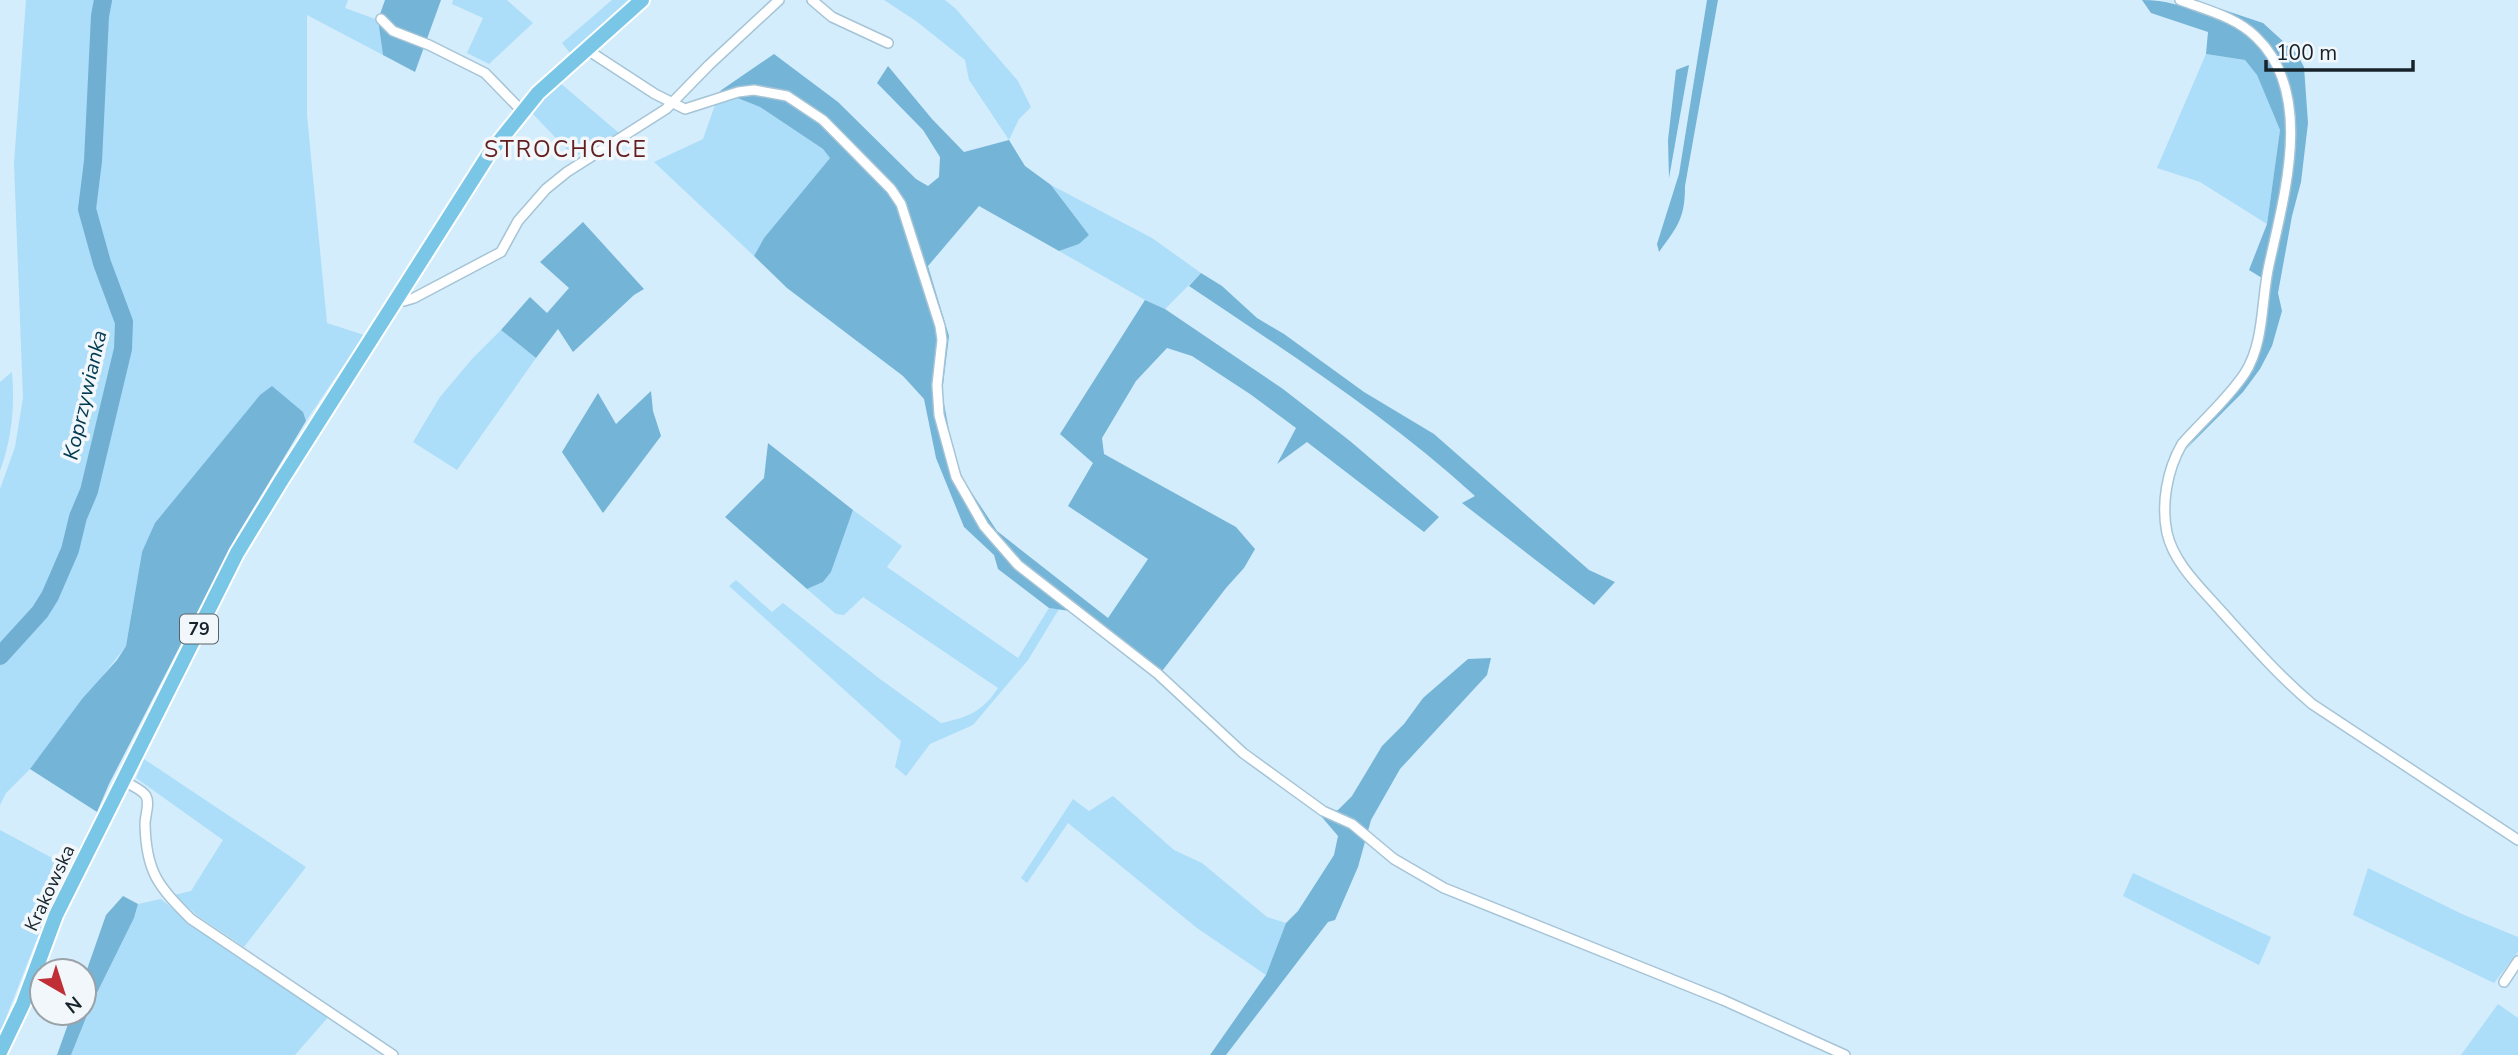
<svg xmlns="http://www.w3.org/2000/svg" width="2518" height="1055" font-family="'Nunito Sans',sans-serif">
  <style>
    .green { fill: #acddf9 }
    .forest { fill: #74b4d7 }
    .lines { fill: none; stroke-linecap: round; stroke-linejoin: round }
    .river { stroke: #70afd2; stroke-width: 18 }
    .minor-casing { stroke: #a5c4d6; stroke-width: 12 }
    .primary-casing { stroke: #fff; stroke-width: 18 }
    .minor { stroke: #fff; stroke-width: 9 }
    .primary { stroke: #79c6e7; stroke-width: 14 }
    .labels { text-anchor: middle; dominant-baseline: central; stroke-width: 7; stroke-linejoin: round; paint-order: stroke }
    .shield { fill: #f1f7fb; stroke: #586369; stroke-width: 2 }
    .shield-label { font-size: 18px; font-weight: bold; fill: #17232a }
    .street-label { font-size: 19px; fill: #17232a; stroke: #f1f7fb }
    .water-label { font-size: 21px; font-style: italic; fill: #003951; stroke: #f1f7fb }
    .quarter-label { font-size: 23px; letter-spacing: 2px; fill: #631e1f; stroke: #f1f7fb }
  </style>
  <rect width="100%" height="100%" fill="#d4edfc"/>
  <g class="green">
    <polygon points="26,0 348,0 345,8 378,20 383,55 307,15 307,115 327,323 364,335 306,421 302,412 142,552 126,646 30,769 6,793 0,805 0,489 15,447 23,398 14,163"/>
    <polygon points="453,0 507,0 533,23 489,64 467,53 483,18 452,4"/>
    <polygon points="612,0 630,0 570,53 562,43"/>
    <polygon points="884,0 945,0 956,9 1018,81 1031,107 1019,119 1009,140 969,80 965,60 916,21"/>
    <polygon points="2206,54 2245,60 2257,75 2280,130 2267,224 2200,182 2157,168"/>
    <polygon points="559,82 626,139 597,157 590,148 574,157 532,113"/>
    <polygon points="720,91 760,107 823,149 830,158 764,238 754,256 654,162 703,139"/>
    <polygon points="1051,185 1152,238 1201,273 1165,309 1145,300 1059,251 1079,244 1089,235"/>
    <polygon points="501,330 536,358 457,470 413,442 440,397 472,359"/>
    <path d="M12 372C15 407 12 437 0 471V382Z"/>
    <path d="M853 510 902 546 887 567 1018 658 1049 608 1059 609 1028 660 973 725 930 744 906 776 895 767 901 741 729 586 736 580 772 612 783 603 880 679 941 723C969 717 982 712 998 688L863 597 844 615 836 614 807 589 823 582 831 572Z"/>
    <polygon points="144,759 306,867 244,947 198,916 174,895 191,891 223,840 136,778"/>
    <polygon points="1113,796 1174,850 1202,863 1267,917 1286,923 1266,975 1197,928 1068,823 1027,883 1021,878 1073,799 1089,811"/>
    <polygon points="0,830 69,867 51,903 0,1033"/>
    <polygon points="2368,868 2462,914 2518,937 2518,952 2494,983 2353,915"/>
    <polygon points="2133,873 2271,937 2259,965 2123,896"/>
    <polygon points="161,899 184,918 330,1015 295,1055 71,1055 92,1003 134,918 138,904"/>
    <polygon points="2498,1004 2518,1018 2518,1055 2461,1055"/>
  </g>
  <g class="forest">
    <polygon points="385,0 441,0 415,72 383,55 378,20"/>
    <path d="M1707 0H1718L1685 186C1685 218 1678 226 1659 252L1657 244 1679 174Z"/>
    <path d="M2142 0C2167 0 2181 6 2204 14 2220 20 2233 24 2247 35 2314 86 2279 210 2262 278L2249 270 2267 224 2280 130 2257 75 2245 60 2206 54 2208 32 2151 13Z"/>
    <polygon points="2218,8 2263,23 2297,54 2304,67 2308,123 2301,182 2292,216 2278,293 2282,311 2272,346 2260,369 2243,392 2185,450 2253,371 2262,341 2274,263 2285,220 2293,151 2279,62 2269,46 2256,32"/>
    <polygon points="774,54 838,102 916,179 928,186 939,177 940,157 923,130 877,83 888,66 932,119 964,152 1009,140 1025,166 1051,185 1089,235 1079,244 1059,251 979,206 928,266 949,336 942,393 952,446 962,478 997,531 1108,618 1148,559 1068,506 1093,463 1060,434 1145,300 1165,309 1283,389 1350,441 1439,517 1424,532 1307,442 1277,464 1296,428 1250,394 1192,356 1167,348 1136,381 1102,438 1104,454 1236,527 1255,549 1244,568 1226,588 1156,679 1070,611 1049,608 998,569 994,555 964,527 936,458 924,399 903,376 787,288 754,256 764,238 830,158 823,149 760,107 720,91"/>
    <polygon points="1689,65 1669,178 1668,140 1676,70"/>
    <polygon points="583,222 644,289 634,295 573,352 558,329 536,358 501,330 530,297 547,313 569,288 540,262"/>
    <path d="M1201 273 1222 286 1257 318 1284 334 1364 392 1434 434 1589 570 1615 582 1594 605 1462 503 1475 496C1387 416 1287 352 1189 286Z"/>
    <polygon points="272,386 303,412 306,421 236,537 109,784 97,812 30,769 82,699 117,660 126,646 142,552 155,523 260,395"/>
    <polygon points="651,391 653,411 661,436 603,513 562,452 598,393 616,424"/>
    <polygon points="768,443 853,510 831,572 823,582 807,589 725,517 764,478"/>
    <polygon points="1491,658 1487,675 1400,769 1371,820 1358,867 1335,920 1328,922 1226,1055 1210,1055 1266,975 1286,923 1298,911 1334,855 1338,836 1321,816 1338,810 1352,796 1382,746 1404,724 1423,698 1468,659"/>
    <polygon points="123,896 138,904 134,918 92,1003 71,1055 57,1055 72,1013 84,1013 84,978 106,915"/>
  </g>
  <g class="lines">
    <polyline class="river" points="0,656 40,612 50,596 70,550 78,517 89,491 123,349 124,322 102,263 87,209 93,161 100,16 103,0"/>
    <defs>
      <g id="minor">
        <polyline points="812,0 832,17 888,43"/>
        <path d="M2180 0C2206 10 2236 17 2256 37 2315 93 2284 196 2269 265 2261 300 2265 341 2245 373 2228 399 2202 421 2182 444 2167 470 2161 504 2167 533 2174 564 2202 589 2222 612 2251 644 2279 676 2312 704L2518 840"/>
        <polyline points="381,19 393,31 429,45 485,73 522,111"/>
        <polyline points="586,49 655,94 685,109 738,92 754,90 787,96 823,120 891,189 901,204 940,326 942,340 937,385 939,415 956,477 984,526 1018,565 1158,674 1243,753 1323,811 1352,824 1394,859 1444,888 1723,1000 1845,1055"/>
        <polyline points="396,298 404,301 414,298 501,252 518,221 546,189 567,172 666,109 709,65 779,0"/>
        <path d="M124 781C130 785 143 790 146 796 150 803 145 816 145 824 146 872 158 886 191 919L393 1055"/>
        <polyline points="2504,982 2518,961"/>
      </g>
      <polyline id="primary" points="0,1052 23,1004 56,915 237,553 281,481 489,154 538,93 642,0"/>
    </defs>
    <use href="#minor" class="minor-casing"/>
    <use href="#primary" class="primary-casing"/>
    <use href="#minor" class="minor"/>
    <use href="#primary" class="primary"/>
  </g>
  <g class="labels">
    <rect class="shield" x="180" y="614.5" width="38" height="29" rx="5"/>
    <g class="shield-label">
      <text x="199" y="629">79</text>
    </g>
    <g class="street-label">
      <text transform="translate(50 888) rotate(-65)">Krakowska</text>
    </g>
    <g class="water-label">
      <text transform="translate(85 395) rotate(-77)">Koprzywianka</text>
    </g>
    <g class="quarter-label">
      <text x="566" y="149">STROCHCICE</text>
    </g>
  </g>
  <g transform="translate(63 992) rotate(141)"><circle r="33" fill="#f1f7fb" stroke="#9aa2a7" stroke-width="2"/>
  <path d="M0-5L12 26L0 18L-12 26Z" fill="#bf2f35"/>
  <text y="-10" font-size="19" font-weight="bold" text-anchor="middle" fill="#17232a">N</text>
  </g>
  <path d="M2266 60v10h147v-10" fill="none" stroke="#17232a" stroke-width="3.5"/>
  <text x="2276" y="60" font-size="21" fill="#17232a" stroke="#f1f7fb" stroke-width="5" paint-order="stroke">100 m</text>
</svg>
